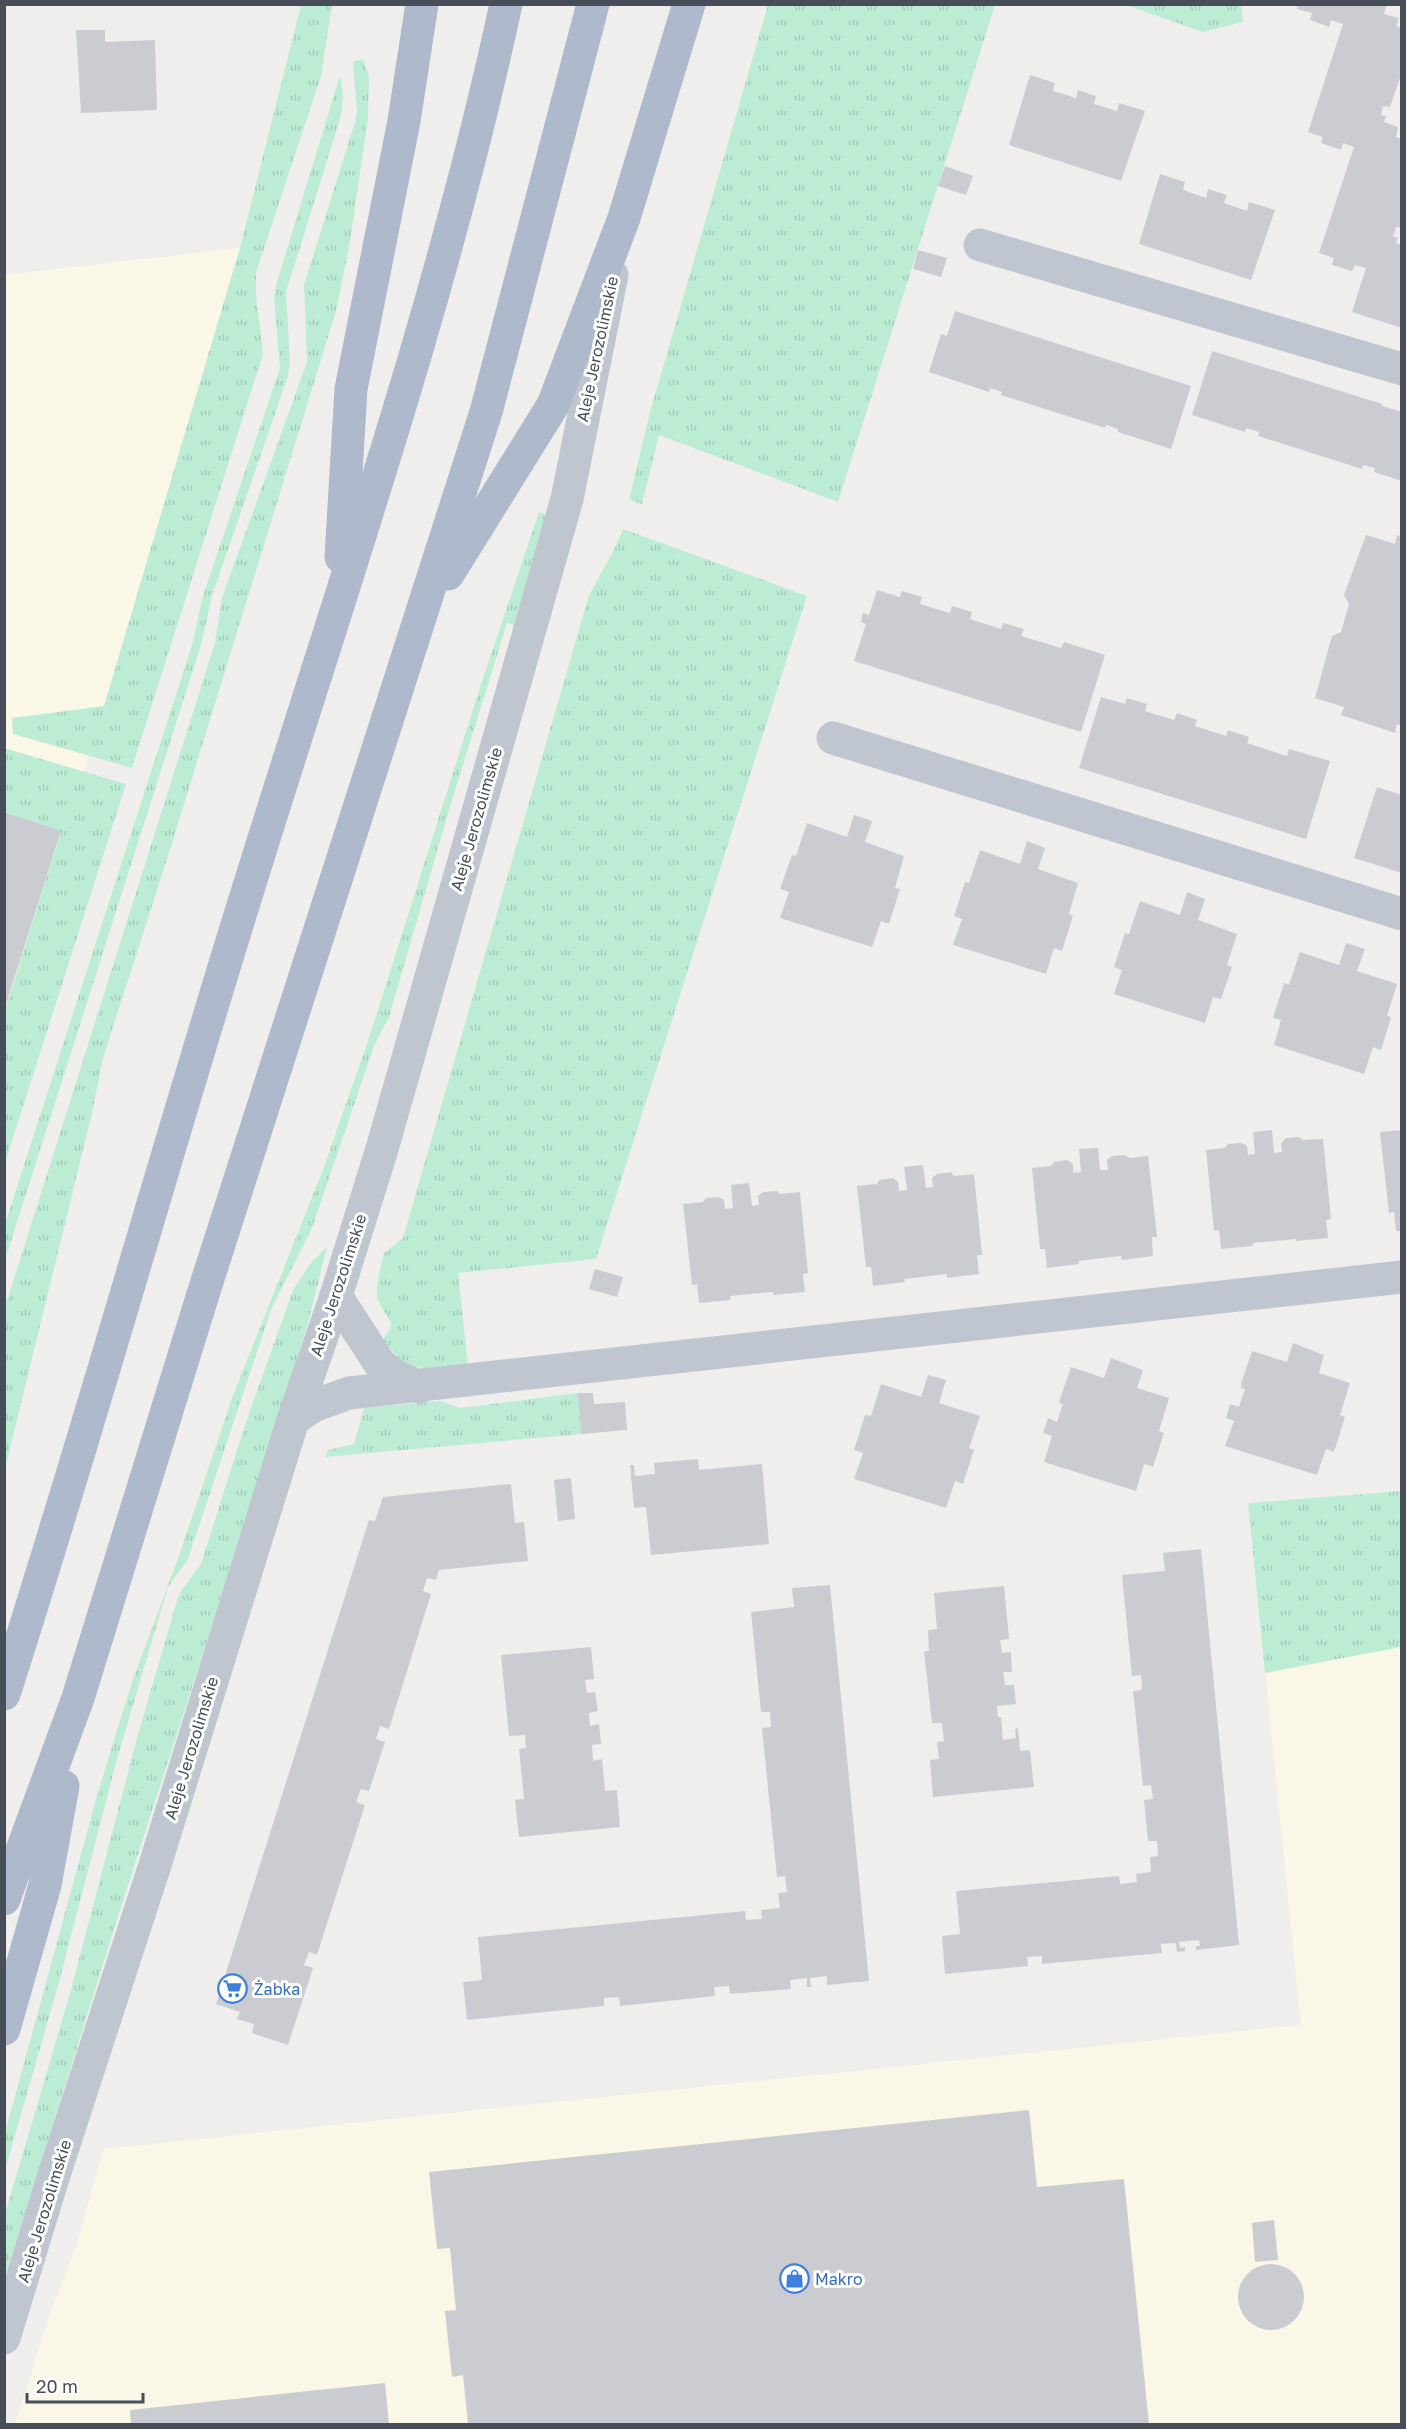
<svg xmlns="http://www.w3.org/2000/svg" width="1406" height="2429" font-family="'Golos Text',sans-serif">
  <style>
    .commercial { fill: #fbf7e7 }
    .grass { fill: url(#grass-tufts) }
    .building { fill: #caccd2 }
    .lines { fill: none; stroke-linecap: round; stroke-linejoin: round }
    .street { stroke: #bfc6cf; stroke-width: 33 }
    .primary { stroke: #aeb9cb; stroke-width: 33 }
    .labels { text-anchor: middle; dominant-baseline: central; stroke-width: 6; stroke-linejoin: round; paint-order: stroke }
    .street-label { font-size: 16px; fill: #474e5a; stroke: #fff }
    .shop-label { font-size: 16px; fill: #366cbe; stroke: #fff; text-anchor: start }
  </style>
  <defs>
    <pattern id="grass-tufts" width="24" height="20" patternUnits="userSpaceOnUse" patternTransform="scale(1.5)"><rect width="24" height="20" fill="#bdecd5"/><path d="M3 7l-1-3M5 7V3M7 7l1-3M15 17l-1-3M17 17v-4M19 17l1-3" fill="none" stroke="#a4ccb9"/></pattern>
  </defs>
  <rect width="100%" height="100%" fill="#f0eeed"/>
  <g class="commercial">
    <polygon points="240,248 104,706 5,1033 5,275"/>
    <polygon points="1401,1491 1401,2424 15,2424 49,2317 78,2241 103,2149 1301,2025 1248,1503"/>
  </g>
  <g class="grass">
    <polygon points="301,5 332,5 321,76 256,273 256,294 263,354 132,768 13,734 12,718 104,706 240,248"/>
    <polygon points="768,5 995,5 838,502 659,435 642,504 629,500 650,412"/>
    <polygon points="1126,5 1241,5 1243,22 1203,32"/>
    <polygon points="358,60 363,60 369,76 368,118 350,242 336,311 169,853 103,1058 92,1113 5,1469 5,1307 215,643 222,598 307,362 304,285 355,122 357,111 353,62"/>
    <polygon points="340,75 343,96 341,116 286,292 290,362 288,376 212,596 201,645 5,1260 5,1224 193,642 202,599 280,368 274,297 277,282"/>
    <polygon points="539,512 546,515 514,625 507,623 449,810 389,1017 374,1046 311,1231 272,1307 188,1559 168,1587 117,1759 58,1986 5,2170 5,2133 98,1792 133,1679 179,1556 232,1398 324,1167 371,1032 482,681"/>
    <path d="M623 529 807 596 596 1259 458 1273 468 1366C428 1370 408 1375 383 1339L390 1330 391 1323 377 1299V1284L384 1253 403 1238 589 595 614 550Z"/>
    <polygon points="4,748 126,784 5,1163 5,1010 61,832 5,812"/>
    <polygon points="327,1247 309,1319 261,1474 121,1907 5,2277 5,2214 71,1990 137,1738 179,1594 201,1564 245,1425 293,1290 310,1264"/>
    <polygon points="578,1393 581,1434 325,1457 328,1450 354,1444 364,1408 441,1401 460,1408"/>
    <polygon points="1401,1491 1401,1647 1265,1673 1248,1503"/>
  </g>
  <g class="building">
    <polygon points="1298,4 1387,4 1384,14 1399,18 1396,26 1402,28 1402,72 1390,107 1383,106 1381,115 1386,116 1384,122 1398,127 1396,137 1402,139 1402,228 1396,227 1393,236 1398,238 1396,243 1402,245 1402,328 1352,312 1366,268 1355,265 1352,271 1332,265 1334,258 1319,253 1354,147 1343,143 1341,150 1321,143 1323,137 1308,132 1343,24 1331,20 1329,27 1310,20 1312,13 1297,9"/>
    <polygon points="76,30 105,30 105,42 155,40 157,110 81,113"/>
    <polygon points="1030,75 1055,83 1053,91 1076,98 1078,90 1096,96 1094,104 1117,111 1119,103 1145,111 1121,181 1009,145"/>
    <polygon points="945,166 973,176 966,195 938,186"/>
    <polygon points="1160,174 1185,182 1183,190 1206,198 1208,189 1227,195 1224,203 1247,211 1249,202 1275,210 1251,280 1139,244"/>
    <polygon points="918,250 947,258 941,277 913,269"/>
    <polygon points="955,311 1191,386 1171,449 1118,432 1118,429 1106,425 1105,428 1001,395 1002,392 990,388 989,392 929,372 941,334 947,336"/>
    <polygon points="1212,351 1382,404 1382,406 1402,412 1402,481 1374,472 1375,468 1363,465 1362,469 1258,436 1259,432 1246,428 1245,432 1192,415"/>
    <polygon points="1366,535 1395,544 1397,535 1402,537 1402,726 1397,724 1395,733 1341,715 1344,707 1315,698 1332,636 1341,632 1349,604 1344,595"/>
    <polygon points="877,590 900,597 902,591 922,597 920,604 950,613 952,606 972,612 970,619 1001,629 1003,623 1024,629 1021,636 1061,648 1064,642 1105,655 1081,732 854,661 866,624 861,622 863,613 869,615"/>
    <polygon points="1101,697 1125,704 1127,698 1147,704 1145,711 1174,720 1177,713 1197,720 1195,726 1226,736 1228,730 1249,737 1247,743 1287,756 1289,749 1330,761 1306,839 1079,768"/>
    <polygon points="1377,787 1402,795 1402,873 1354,858"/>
    <polygon points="4,812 61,831 5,1008 4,1008"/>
    <polygon points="854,815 872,821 865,842 904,856 895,888 900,889 889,924 881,921 872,947 780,918 789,892 780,889 792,855 796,856 807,823 847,837"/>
    <polygon points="1027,841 1045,848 1038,869 1078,883 1069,914 1073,916 1062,951 1054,948 1046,974 953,945 962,919 954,916 965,882 969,883 980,850 1020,864"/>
    <polygon points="1187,892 1205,899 1198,920 1237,934 1227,965 1232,967 1221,999 1213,997 1205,1023 1114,994 1122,970 1114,967 1125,933 1129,934 1140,901 1180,915"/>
    <polygon points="1346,943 1365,949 1357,971 1397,984 1387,1016 1391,1017 1381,1050 1373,1047 1364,1074 1274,1045 1281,1020 1273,1018 1284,983 1289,985 1300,952 1339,965"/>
    <polygon points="1272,1130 1274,1153 1282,1152 1281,1143 1286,1138 1299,1137 1303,1140 1323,1139 1331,1219 1326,1220 1328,1238 1296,1241 1296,1239 1253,1243 1253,1246 1221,1249 1219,1230 1214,1231 1206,1150 1225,1148 1228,1144 1241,1143 1247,1146 1248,1155 1255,1154 1253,1132"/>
    <polygon points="1402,1130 1402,1231 1396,1231 1394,1212 1389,1213 1380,1132"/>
    <polygon points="1098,1148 1100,1170 1108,1170 1107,1160 1112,1156 1125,1155 1129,1158 1148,1156 1157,1237 1152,1237 1153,1256 1122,1260 1121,1256 1078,1261 1079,1264 1047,1268 1045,1249 1040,1249 1032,1168 1051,1166 1054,1162 1067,1160 1073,1164 1073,1173 1081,1172 1079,1149"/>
    <polygon points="923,1165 926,1188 933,1187 932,1178 937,1174 951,1172 954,1176 974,1174 982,1255 977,1255 979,1274 947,1278 947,1274 904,1279 905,1282 873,1286 871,1267 866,1267 857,1186 877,1184 879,1180 893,1178 898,1182 899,1191 907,1190 904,1167"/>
    <polygon points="749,1183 752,1206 759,1205 758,1196 763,1192 777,1191 780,1194 800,1192 808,1273 803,1274 805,1292 773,1295 773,1292 730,1296 731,1300 699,1303 697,1284 692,1285 683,1204 703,1202 706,1198 719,1197 724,1200 725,1209 733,1208 731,1185"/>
    <polygon points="595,1269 623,1277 617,1297 589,1289"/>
    <polygon points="1293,1343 1324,1355 1319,1373 1350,1383 1340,1415 1345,1417 1334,1452 1326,1449 1317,1475 1225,1446 1234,1421 1226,1418 1230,1404 1239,1407 1245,1389 1241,1388 1241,1384 1252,1351 1287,1362"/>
    <polygon points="1111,1358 1143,1370 1137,1388 1169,1398 1159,1431 1164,1433 1153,1467 1144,1464 1136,1491 1044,1462 1052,1436 1043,1433 1048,1418 1057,1422 1063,1404 1059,1403 1060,1399 1071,1367 1104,1378"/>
    <polygon points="928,1375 946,1380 939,1403 980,1416 969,1448 974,1450 963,1484 955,1481 946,1508 854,1479 863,1453 854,1450 865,1415 871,1416 881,1384 921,1397"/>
    <polygon points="578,1393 593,1393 594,1404 625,1402 627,1430 581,1434"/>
    <polygon points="698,1459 699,1470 762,1464 769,1544 651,1555 646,1507 634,1508 630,1465 634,1465 635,1476 655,1474 654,1463"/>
    <polygon points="571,1478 575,1519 558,1521 554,1480"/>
    <polygon points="511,1484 515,1523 524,1522 528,1561 439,1570 436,1580 427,1578 423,1591 431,1594 389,1729 380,1726 376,1739 385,1742 369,1791 361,1789 356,1802 365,1805 317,1955 309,1952 304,1965 313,1968 288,2045 252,2033 254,2024 237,2019 240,2012 216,2004 369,1520 375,1521 383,1497"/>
    <polygon points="1201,1549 1239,1945 1196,1950 1196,1946 1200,1946 1199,1940 1179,1942 1180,1948 1185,1947 1185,1951 1177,1952 1176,1943 1161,1944 1162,1953 1042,1964 1042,1956 1027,1957 1028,1966 945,1974 942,1936 960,1934 956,1891 1119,1876 1120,1884 1137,1882 1136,1874 1151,1872 1150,1857 1158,1856 1157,1841 1148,1841 1144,1800 1153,1799 1151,1785 1143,1786 1133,1691 1142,1690 1141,1675 1132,1676 1122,1575 1165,1571 1163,1553"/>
    <polygon points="830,1585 869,1981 827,1985 827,1976 810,1978 811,1987 807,1987 807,1978 790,1980 791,1989 730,1994 729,1986 714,1987 715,1996 620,2006 619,1997 604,1998 604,2006 467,2020 463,1982 482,1980 478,1937 745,1911 746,1920 762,1919 761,1910 780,1908 778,1893 787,1892 785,1876 777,1877 762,1728 771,1727 770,1712 761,1712 751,1612 794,1607 792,1588"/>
    <polygon points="1004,1586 1009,1639 1000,1640 1002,1653 1011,1652 1012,1672 1003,1672 1005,1685 1014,1685 1016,1704 997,1706 998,1717 1001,1717 1003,1740 1016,1738 1015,1729 1018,1728 1020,1751 1030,1750 1034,1787 933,1797 930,1760 939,1759 937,1742 944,1741 942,1723 932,1723 924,1651 929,1651 928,1630 937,1629 934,1593"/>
    <polygon points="591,1647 594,1679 585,1680 587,1693 595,1692 598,1711 589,1713 590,1726 599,1724 601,1744 592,1745 593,1761 602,1759 605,1791 617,1790 620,1827 519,1837 515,1800 524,1799 519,1749 526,1748 525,1735 509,1736 501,1655"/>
    <polygon points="1029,2110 1037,2187 1124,2179 1149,2424 468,2424 463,2375 452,2377 445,2311 456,2310 450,2248 437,2249 429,2172"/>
    <polygon points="1274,2220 1278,2260 1255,2262 1252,2223"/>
    <circle cx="1271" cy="2297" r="33"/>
    <polygon points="385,2383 389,2424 131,2424 130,2410"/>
  </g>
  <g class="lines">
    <g class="street">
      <polyline points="980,245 1402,369"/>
      <polyline points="833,738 1402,914"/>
      <polyline points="336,1296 380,1364 396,1376 420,1387"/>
      <polyline points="293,1420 313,1406 349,1393 1402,1277"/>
      <polyline points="4,2338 53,2178 155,1865 293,1420 336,1296 382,1149 567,499 612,275"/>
    </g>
    <g class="primary">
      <polyline points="341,557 351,389 404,121 422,4"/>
      <polyline points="448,574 553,405 624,218 689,4"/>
      <path d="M4 1694C91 1424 166 1151 251 880 341 590 442 302 506 4"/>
      <polyline points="4,1899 78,1698 204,1291 486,412 593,4"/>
      <polyline points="4,2029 45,1885 63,1786"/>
    </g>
  </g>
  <defs>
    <symbol id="supermarket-ring" viewBox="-11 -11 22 22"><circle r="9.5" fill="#fff" stroke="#3f7fe0" stroke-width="1.5"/><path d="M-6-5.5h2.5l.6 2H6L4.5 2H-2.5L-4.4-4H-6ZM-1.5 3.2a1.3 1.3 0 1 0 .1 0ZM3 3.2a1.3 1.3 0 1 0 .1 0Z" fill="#3f7fe0"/></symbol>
    <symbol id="shop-ring" viewBox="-11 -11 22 22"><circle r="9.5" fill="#fff" stroke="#3f7fe0" stroke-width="1.5"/><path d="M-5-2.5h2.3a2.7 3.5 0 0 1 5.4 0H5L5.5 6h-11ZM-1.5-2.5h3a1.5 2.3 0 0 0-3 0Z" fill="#3f7fe0"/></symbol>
  </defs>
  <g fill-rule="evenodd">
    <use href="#supermarket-ring" x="216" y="1972" width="33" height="33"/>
    <use href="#shop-ring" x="778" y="2262" width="33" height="33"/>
  </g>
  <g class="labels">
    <g class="street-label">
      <text transform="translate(597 349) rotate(-78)">Aleje Jerozolimskie</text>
      <text transform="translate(476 819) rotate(-74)">Aleje Jerozolimskie</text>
      <text transform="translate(338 1285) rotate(-72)">Aleje Jerozolimskie</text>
      <text transform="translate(191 1748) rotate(-73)">Aleje Jerozolimskie</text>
      <text transform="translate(44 2211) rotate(-73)">Aleje Jerozolimskie</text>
    </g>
    <g class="shop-label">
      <text x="254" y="1989">Żabka</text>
      <text x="815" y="2279">Makro</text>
    </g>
  </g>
  <rect width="1406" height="2429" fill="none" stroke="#474e5a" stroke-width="12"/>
  <path d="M27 2393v9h116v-9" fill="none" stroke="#474e5a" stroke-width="3"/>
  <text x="36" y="2393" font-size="18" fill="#474e5a" stroke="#ffffff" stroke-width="4.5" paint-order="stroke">20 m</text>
</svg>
